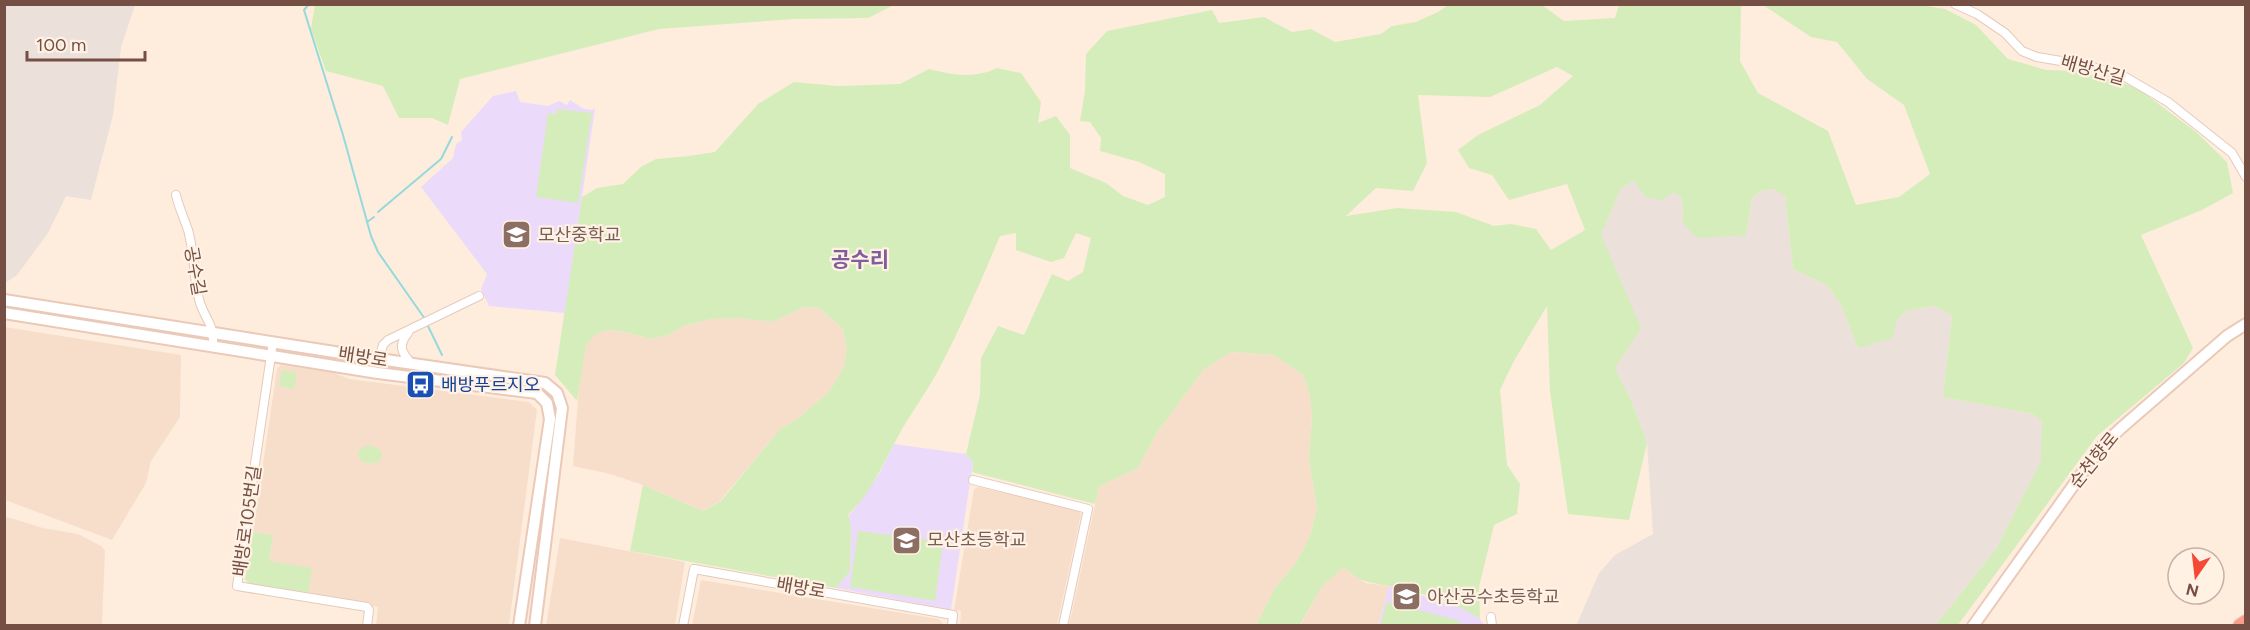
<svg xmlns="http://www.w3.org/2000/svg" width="2250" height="630" font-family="Figtree,'Noto Sans KR',sans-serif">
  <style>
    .residential { fill: #f7decb }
    .industrial { fill: #ebe0da }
    .education { fill: #ebdafa }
    .green { fill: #d5edbb; fill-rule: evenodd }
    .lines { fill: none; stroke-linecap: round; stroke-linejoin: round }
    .stream { stroke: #95d9dc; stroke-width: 2 }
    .street-casing { stroke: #e5cabc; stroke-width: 10 }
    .secondary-casing { stroke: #ebc9b8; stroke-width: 14 }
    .highway-casing { stroke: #dbd1ce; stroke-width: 16 }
    .street { stroke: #fff; stroke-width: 8 }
    .secondary { stroke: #fff; stroke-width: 10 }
    .highway { stroke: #ff9d8d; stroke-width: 14 }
    .labels { text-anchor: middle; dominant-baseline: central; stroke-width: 4.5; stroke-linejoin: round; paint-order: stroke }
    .street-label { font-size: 18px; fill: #764f44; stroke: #fff2e5 }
    .education-label { font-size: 18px; fill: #785e54; stroke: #fff2e5; text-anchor: start }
    .transit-label { font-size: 18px; fill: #164399; stroke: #fff2e5; text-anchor: start }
    .quarter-label { font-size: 21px; font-weight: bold; fill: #7f5e9a; stroke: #fff2e5 }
  </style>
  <rect width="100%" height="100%" fill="#feeddd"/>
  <g class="residential">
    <polygon points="804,307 819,308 842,328 847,348 844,367 829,392 797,419 780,429 720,501 703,511 643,485 610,474 573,466 580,373 586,344 597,333 610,330 625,332 651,339 668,335 684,326 711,319 740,318 772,322"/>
    <polygon points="5,327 181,355 180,417 151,461 146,483 112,540 5,500"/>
    <polygon points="1231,352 1274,355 1303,375 1309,391 1312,415 1309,461 1317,507 1310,536 1296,563 1275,588 1256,625 1069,626 1099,486 1137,469 1158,431 1204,369"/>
    <polygon points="281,365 332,372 349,379 529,402 537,410 509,625 376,625 378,607 308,594 269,561 273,535 253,532 277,369"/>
    <polygon points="978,487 1077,510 1081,514 1057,625 960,625 961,611 954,610 974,489"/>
    <polygon points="4,516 43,528 78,534 101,546 105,551 102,625 5,625"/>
    <polygon points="560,538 685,562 675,625 546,626"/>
    <polygon points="1344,566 1350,573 1366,583 1389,586 1378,625 1300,626 1322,586"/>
    <polygon points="701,580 939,619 944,625 692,625"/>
  </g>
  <g class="industrial">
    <polygon points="5,4 135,5 121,47 113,115 91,200 66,196 48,233 17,275 5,283"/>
    <polygon points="1634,181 1673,192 1682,198 1683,223 1746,235 1752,199 1760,191 1774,189 1783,193 1785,196 1793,269 1827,285 1841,305 1858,348 1896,321 1906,311 1933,306 1952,315 1943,397 2033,414 2042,422 2042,461 1996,549 1936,625 1576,626 1599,573 1615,555 1653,534 1647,443 1632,402 1615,368 1601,235 1621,188"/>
  </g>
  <g class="education">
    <polygon points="516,91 520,102 548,106 559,101 567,105 570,100 584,109 592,110 595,108 565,313 489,306 481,289 487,274 421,187 453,158 456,144 462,140 461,132 493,96"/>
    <polygon points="894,444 966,454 973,462 951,610 836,588 850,571 851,527 848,516 854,510 879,474"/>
    <polygon points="1389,586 1463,608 1480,619 1484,625 1378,626"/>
  </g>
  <g class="green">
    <polygon points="315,4 894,4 894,5 868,18 793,19 659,29 460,79 448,125 432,118 399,118 383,86 326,71 311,29"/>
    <path d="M1915 4 1945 9 1976 25 2008 59 2046 70 2076 71 2121 82 2140 90 2196 132 2227 162 2233 193 2202 210 2141 235 2193 348 2184 363 2097 436 1958 625H1936L1996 549 2041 461 2042 422 2033 414 1943 397 1952 315 1933 306 1906 311 1896 321 1893 338 1858 348 1841 305 1827 285 1793 269 1785 196 1774 189 1760 191 1752 199 1746 235 1697 238 1683 223 1682 198 1673 192 1662 200 1646 197 1634 181 1621 188 1601 235 1641 328 1615 368 1632 402 1647 443 1629 520 1568 514 1550 392 1547 306 1514 361 1500 390 1507 465 1520 484 1517 514 1494 525 1479 587 1480 619C1455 601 1419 593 1389 586 1368 582 1360 583 1344 567L1322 586 1300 625H1256L1275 588 1296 563 1310 536 1317 507 1309 461 1312 415 1309 391 1303 375 1274 355 1231 352 1204 369 1158 431 1137 469 1099 486 1095 504 972 472 973 462 966 454 980 395 981 358 998 326 1024 335 1052 274 1068 281 1083 272 1091 238 1076 233 1064 258 1051 262 1016 250V233L1000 236C981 281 962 325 939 369 928 390 913 410 901 431 885 459 872 493 848 515L851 527 850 571 836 588 630 551 643 485 703 511 721 501 780 429 797 419 829 392 844 367 847 348 842 328 819 308 804 307 772 322 740 318 711 319 684 326 668 335 651 339 625 332 610 330 597 333 586 345 577 401 555 375 582 197 597 188 623 184 642 166 656 159 689 156 715 152 758 104 794 82 837 86 900 84 929 69C953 75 974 79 997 68L1021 73 1041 102 1038 123 1056 116 1070 135V168L1106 183 1123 196 1148 205 1165 197V174L1139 162 1100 151 1101 138 1090 122 1080 121 1085 91 1086 54 1107 31 1212 10 1219 23 1264 17 1292 32 1311 29 1335 42 1381 34 1392 26 1416 22 1438 12 1448 5H1542L1564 21 1615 18 1619 5H1741L1740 61 1758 93 1828 131 1856 205 1899 197 1930 174 1904 105 1867 79 1837 42 1811 37 1763 5ZM1557 67 1573 76 1540 105 1478 135 1458 150 1469 168 1492 175 1509 200 1567 184 1585 230 1551 250 1536 229 1511 224 1494 226 1456 212 1397 208 1346 216 1376 188 1413 191 1427 163 1418 95 1490 97Z"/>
    <polygon points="557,109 592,113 578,203 536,197 548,113 557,114"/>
    <polygon points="282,370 297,373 294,389 279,386"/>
    <path d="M369 445 377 448 382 452 380 461C372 465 366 464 359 459L358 453 361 448Z"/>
    <polygon points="858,531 943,542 935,601 850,587"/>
    <polygon points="253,532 273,535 269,561 312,568 308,594 250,585 245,579"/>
    <polygon points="1387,602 1460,621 1458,625 1380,625"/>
  </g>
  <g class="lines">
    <g class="stream">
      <polyline points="309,4 304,10 343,135 371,236 378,252 425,319"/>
      <polyline points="378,212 441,159 452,137"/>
      <polyline points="367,222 374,217"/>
      <polyline points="427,324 442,355"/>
    </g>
    <defs>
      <g id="street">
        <polyline points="1955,4 1977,14 2005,33 2022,51 2037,57 2085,65 2122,75 2168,102 2232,153 2246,177"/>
        <path d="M176 195C179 208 184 218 188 230 195 254 193 280 200 303 207 323 214 323 213 347"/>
        <path d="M408 333C398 345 401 352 411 363"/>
        <polyline points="273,342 237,586 367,607 369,610 367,626"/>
        <polyline points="379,359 383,345 388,340 479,296"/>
        <polyline points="973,480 1088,509 1063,626"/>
        <polyline points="1491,617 1492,626"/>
        <polyline points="683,626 694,569 953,615 952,626"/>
      </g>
      <g id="secondary">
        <polyline points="4,300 379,359 545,383 557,393 562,408 535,626"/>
        <polyline points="4,313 378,373 537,393 547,403 550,419 519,626"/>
        <polyline points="1973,626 2100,448 2120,429 2227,336 2246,324"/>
      </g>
      <polyline id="highway" points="2240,626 2246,622"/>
    </defs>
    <use href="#street" class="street-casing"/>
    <use href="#secondary" class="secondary-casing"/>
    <use href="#highway" class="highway-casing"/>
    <use href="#street" class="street"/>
    <use href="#secondary" class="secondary"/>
    <use href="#highway" class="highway"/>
  </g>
  <defs>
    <symbol id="school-square" viewBox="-11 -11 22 22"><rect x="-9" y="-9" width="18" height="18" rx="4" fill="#8d6e63" stroke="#fff2e5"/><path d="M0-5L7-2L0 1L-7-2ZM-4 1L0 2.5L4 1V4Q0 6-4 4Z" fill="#fff"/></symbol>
    <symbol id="bus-square" viewBox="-11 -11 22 22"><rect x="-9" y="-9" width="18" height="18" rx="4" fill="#1a4fb4" stroke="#fff2e5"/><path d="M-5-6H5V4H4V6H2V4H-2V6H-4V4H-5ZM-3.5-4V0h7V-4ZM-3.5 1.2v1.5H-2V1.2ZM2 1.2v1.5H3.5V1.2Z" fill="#fff"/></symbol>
  </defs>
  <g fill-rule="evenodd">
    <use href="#school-square" x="500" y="218" width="33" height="33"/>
    <use href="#bus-square" x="404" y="368" width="33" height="33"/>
    <use href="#school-square" x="890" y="524" width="33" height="33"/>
    <use href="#school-square" x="1390" y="580" width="33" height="33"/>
  </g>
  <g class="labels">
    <g class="street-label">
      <text transform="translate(2093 70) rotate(16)">배방산길</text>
      <text transform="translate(195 271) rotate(80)">공수길</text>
      <text transform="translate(363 357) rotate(9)">배방로</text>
      <text transform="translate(2094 460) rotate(-51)">순천향로</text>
      <text transform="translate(247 521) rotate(-82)">배방로105번길</text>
      <text transform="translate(801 588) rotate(10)">배방로</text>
    </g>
    <g class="education-label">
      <text x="538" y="235">모산중학교</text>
      <text x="927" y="540">모산초등학교</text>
      <text x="1427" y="597">아산공수초등학교</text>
    </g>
    <g class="transit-label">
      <text x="441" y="385">배방푸르지오</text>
    </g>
    <g class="quarter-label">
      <text x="860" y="259">공수리</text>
    </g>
  </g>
  <rect width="2250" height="630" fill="none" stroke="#764f44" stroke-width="12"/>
  <g transform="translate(2196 576) rotate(194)"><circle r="28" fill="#fff2e5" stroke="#c8b1a5" stroke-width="1.5"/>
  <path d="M0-4.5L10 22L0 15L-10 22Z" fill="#f54935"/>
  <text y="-9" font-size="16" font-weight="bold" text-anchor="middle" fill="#764f44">N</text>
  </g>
  <path d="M27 51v9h118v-9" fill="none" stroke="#764f44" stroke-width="3"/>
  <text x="36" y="51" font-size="18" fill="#764f44" stroke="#fff2e5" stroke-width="4.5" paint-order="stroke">100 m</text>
</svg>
